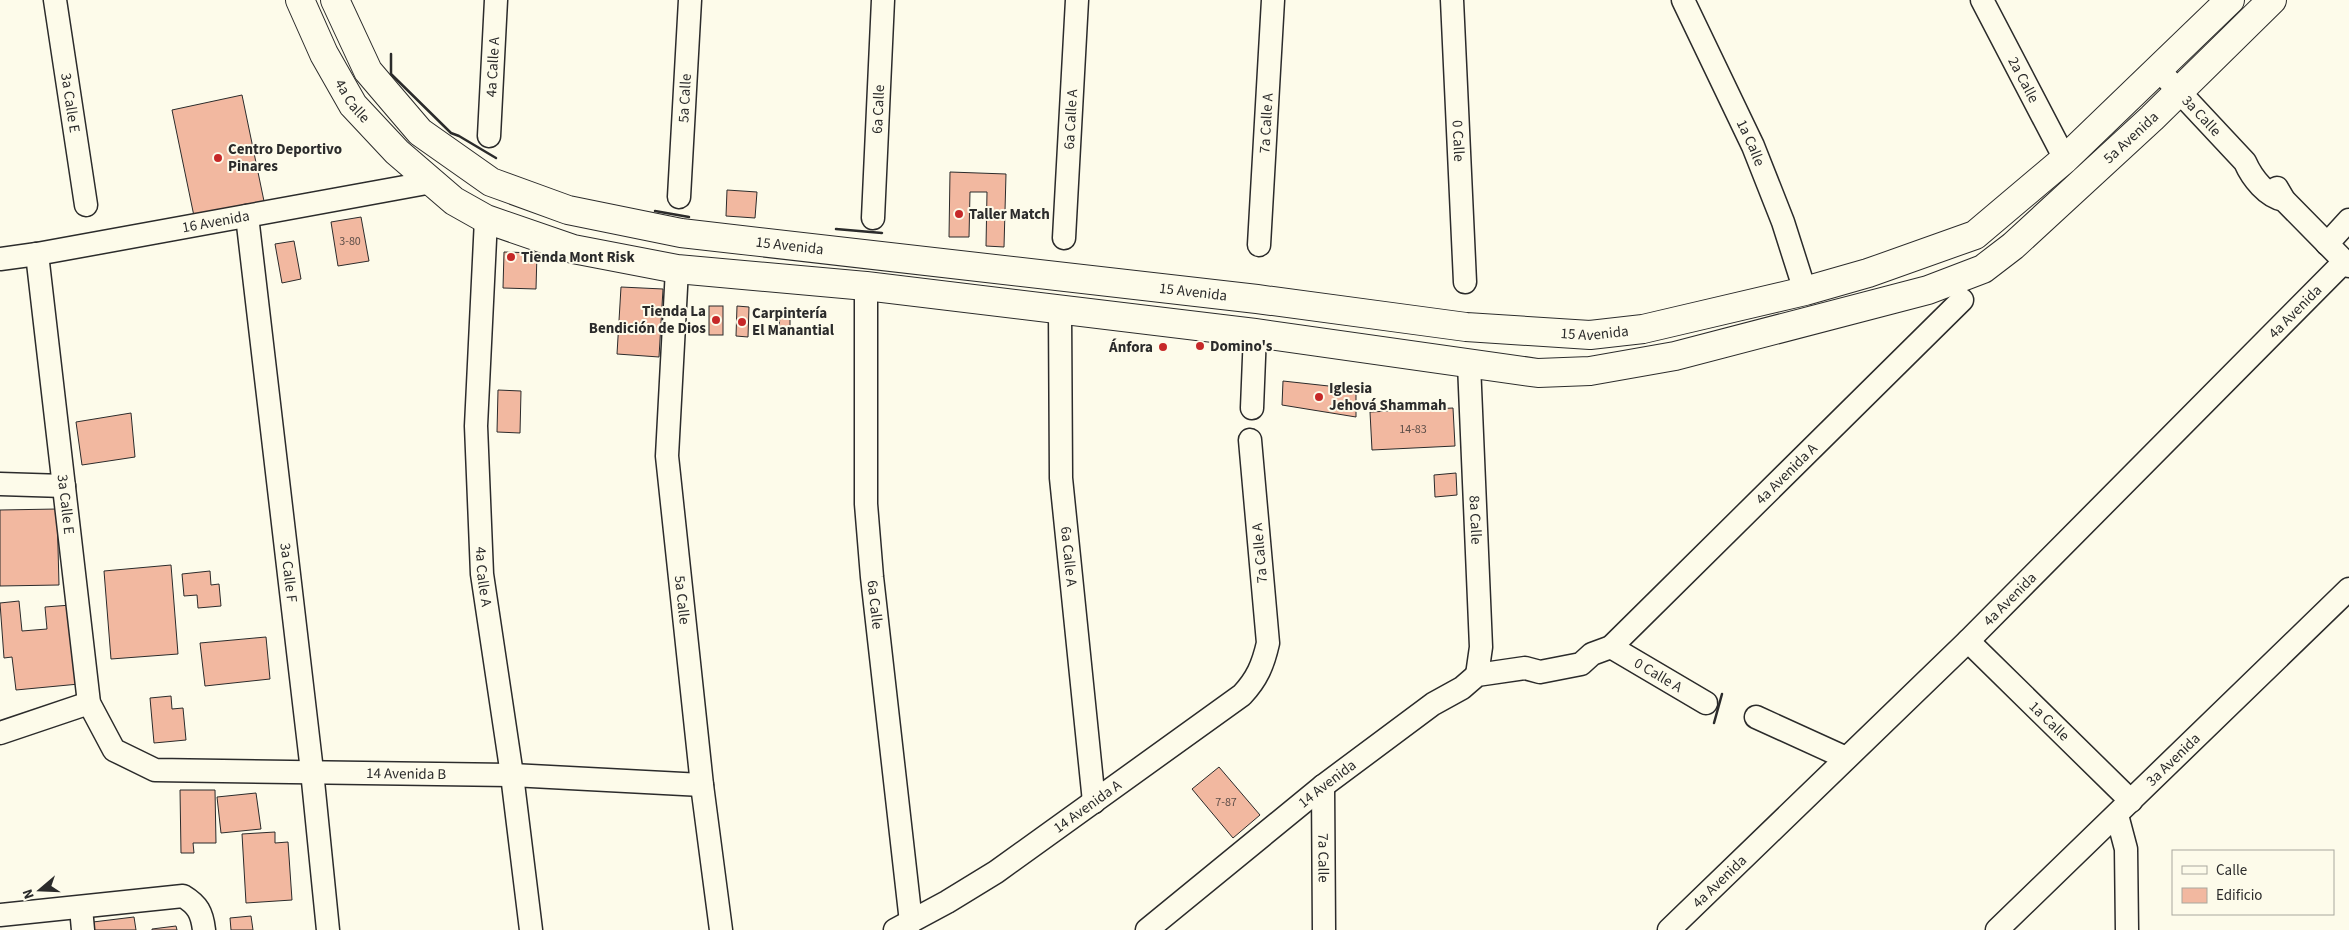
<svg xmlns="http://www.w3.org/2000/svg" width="2349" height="930" font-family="'Source Sans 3',sans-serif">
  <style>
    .building { fill: #f2b8a0; stroke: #2b2b2b }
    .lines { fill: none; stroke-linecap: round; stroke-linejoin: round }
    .minor-casing { stroke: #2b2b2b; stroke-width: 25 }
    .major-casing { stroke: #2b2b2b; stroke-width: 30 }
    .minor { stroke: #fdfbea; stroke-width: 22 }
    .major { stroke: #fdfbea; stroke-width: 28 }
    .wall { stroke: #2b2b2b; stroke-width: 2.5 }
    .poi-dot { fill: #c62828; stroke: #fdfbea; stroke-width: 2 }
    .labels { text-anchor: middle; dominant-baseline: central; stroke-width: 4; stroke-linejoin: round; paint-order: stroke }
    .number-label { font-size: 12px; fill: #5d4e48 }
    .street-label { font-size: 15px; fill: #2b2b2b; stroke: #fdfbea }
    .poi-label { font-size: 15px; font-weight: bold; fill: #2b2b2b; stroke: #fdfbea; text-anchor: start }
  </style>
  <rect width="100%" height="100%" fill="#fdfbea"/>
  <g class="building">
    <polygon points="242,95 265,206 195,221 172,110"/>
    <polygon points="950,172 1006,174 1004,247 986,246 987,192 970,192 969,237 949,237"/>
    <polygon points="727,190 757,192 755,218 726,216"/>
    <polygon points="361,217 369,261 338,266 331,222"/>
    <polygon points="294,241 301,279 282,283 275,244"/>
    <polygon points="504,252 537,253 536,289 503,288"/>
    <polygon points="621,287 663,289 659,357 617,354"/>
    <rect x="709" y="306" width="14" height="29"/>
    <polygon points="737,306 749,307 748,337 736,336"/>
    <polygon points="780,312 790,312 790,333 779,333"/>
    <polygon points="1283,381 1356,389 1356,417 1282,405"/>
    <polygon points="498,390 521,391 520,433 497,432"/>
    <polygon points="1453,408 1455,446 1372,450 1370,412"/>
    <polygon points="131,413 135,457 82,465 76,422"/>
    <polygon points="1456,473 1457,495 1435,497 1434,475"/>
    <polygon points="57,509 59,585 0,586 0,510"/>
    <polygon points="171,565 178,654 111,659 104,571"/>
    <polygon points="210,571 211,585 219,584 221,606 198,608 197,595 184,596 182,574"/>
    <polygon points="19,601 22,631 47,629 45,607 71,605 79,684 16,690 12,657 4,658 0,603"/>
    <polygon points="266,637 270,679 205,686 200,643"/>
    <polygon points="171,696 172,709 183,708 186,740 154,743 150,698"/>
    <polygon points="1219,767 1260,815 1233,838 1192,789"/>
    <polygon points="180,790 215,790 216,843 193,843 194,853 181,853"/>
    <polygon points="256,793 261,829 221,833 217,797"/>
    <polygon points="275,832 275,843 288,842 292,900 246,903 242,834"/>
    <polygon points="251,916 253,930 231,930 230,918"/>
    <polygon points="134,917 136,930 94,930 93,922"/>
    <polygon points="176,926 177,930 152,930 152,929"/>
  </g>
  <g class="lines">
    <defs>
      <g id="minor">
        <path id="s1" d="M55 0 86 205"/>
        <path id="s2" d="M1452 0 1465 282"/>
        <path id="s3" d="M1683 0 1753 146 1783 222 1805 291"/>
        <path id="s4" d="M1982 0 2065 159"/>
        <path id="s5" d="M2158 69 2245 162C2252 178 2267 197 2284 200"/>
        <path id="s6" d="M489 136 496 0"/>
        <polyline points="2277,188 2284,200 2349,266"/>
        <path id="s7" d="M679 197 690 0"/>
        <path id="s8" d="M247 216 312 771 328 930"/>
        <path id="s9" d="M873 218 883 0"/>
        <path id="s10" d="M486 219 476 426 482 574 512 775 531 930"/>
        <path id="s11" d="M1064 238 1077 0"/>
        <polyline points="2327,244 2349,220"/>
        <path id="s12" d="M1259 245 1273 0"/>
        <path id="s13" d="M37 254 89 703 114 750 155 770 512 775 702 785"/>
        <path id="s14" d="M0 259 37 254 432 182"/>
        <path id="s15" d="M677 269 667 456 702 785 721 930"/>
        <path id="s16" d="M866 286V504L872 577 911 922"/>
        <path id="s17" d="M1060 311 1061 478 1094 802"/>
        <path id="s18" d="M1469 364 1481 647 1477 675"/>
        <polyline points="1252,408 1255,333"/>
        <polyline points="0,484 64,486"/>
        <path id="s19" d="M1968 641 2131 801"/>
        <path id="s20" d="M1611 647 1706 703"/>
        <polyline points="1756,717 1846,758"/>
        <polyline points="0,733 89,703"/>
        <path id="s21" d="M1323 786 1324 930"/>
        <polyline points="2117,815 2126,849 2127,930"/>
        <polyline points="81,908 83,930"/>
        <path d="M0 915 183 896C198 905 202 913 204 930"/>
        <path id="s22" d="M895 930 947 902 996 872 1242 695C1257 679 1263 665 1268 643L1250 440"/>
        <path id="s23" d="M1147 930 1323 786 1433 704 1462 688 1477 675 1525 668 1540 672 1581 664 1592 654 1611 647 1962 300"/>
        <path id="s24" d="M1669 930 1968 641 2344 262"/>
        <path id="s25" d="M1997 930 2349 589"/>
      </g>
      <g id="major">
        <path id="s26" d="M300 0 324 54 353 105 397 152 454 201 486 219 573 249 677 269 866 286 1255 333 1538 373 1590 371 1675 356 1928 290 1983 269 2013 246 2152 118 2272 0"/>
        <path id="s27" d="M335 0 368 71 420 132 491 182 568 210 681 233 1257 299 1466 327 1590 335 1643 329 1805 291 1868 273 1975 235 2065 159 2230 0"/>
      </g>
    </defs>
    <use href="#minor" class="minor-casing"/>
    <use href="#major" class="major-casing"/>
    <use href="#minor" class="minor"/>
    <use href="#major" class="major"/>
    <g class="wall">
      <polyline points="391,54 391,74 451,133 459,136 496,158"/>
      <polyline points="655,211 689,217"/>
      <polyline points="836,229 882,233"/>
      <polyline points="1714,723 1722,694"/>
    </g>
  </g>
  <g class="poi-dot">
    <circle cx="218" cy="158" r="5"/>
    <circle cx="959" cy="214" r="5"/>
    <circle cx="511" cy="257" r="5"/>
    <circle cx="716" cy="320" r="5"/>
    <circle cx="742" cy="322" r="5"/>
    <circle cx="1200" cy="346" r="5"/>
    <circle cx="1163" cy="347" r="5"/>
    <circle cx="1319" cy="397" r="5"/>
  </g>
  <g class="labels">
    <g class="number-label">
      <text x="350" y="241">3-80</text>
      <text x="1413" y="429">14-83</text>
      <text x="1226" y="802">7-87</text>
    </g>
    <g class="street-label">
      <text stroke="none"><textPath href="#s6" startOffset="69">4a Calle A</textPath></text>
      <text stroke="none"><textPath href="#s4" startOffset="90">2a Calle</textPath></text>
      <text stroke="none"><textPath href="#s7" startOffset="99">5a Calle</textPath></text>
      <text stroke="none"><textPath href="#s26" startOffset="114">4a Calle</textPath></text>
      <text stroke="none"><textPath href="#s1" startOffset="104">3a Calle E</textPath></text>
      <text stroke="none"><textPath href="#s9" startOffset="109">6a Calle</textPath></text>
      <text stroke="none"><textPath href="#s5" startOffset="64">3a Calle</textPath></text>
      <text stroke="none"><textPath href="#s11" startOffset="119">6a Calle A</textPath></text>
      <text stroke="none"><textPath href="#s12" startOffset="122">7a Calle A</textPath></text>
      <text stroke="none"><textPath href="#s26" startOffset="2016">5a Avenida</textPath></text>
      <text stroke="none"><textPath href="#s2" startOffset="141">0 Calle</textPath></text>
      <text stroke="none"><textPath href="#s3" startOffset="158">1a Calle</textPath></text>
      <text stroke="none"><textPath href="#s14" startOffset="219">16 Avenida</textPath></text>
      <text stroke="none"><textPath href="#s27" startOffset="552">15 Avenida</textPath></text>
      <text stroke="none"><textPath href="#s27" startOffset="958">15 Avenida</textPath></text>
      <text stroke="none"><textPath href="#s24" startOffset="880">4a Avenida</textPath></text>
      <text stroke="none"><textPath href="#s27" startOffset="1362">15 Avenida</textPath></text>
      <text stroke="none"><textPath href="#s23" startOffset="805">4a Avenida A</textPath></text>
      <text stroke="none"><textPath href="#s13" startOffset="252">3a Calle E</textPath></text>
      <text stroke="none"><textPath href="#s18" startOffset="156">8a Calle</textPath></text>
      <text transform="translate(1260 553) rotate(-95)">7a Calle A</text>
      <text stroke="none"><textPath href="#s17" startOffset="246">6a Calle A</textPath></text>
      <text stroke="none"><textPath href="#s8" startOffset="359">3a Calle F</textPath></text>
      <text stroke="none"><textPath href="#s10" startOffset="358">4a Calle A</textPath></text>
      <text stroke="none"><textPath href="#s24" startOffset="475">4a Avenida</textPath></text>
      <text stroke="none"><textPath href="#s15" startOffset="332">5a Calle</textPath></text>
      <text stroke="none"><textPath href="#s16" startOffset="319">6a Calle</textPath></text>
      <text stroke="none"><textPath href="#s20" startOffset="55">0 Calle A</textPath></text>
      <text stroke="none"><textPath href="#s19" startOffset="114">1a Calle</textPath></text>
      <text stroke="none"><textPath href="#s25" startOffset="245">3a Avenida</textPath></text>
      <text stroke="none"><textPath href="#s13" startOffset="802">14 Avenida B</textPath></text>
      <text stroke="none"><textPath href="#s23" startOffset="232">14 Avenida</textPath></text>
      <text stroke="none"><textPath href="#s22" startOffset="229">14 Avenida A</textPath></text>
      <text stroke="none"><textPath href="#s21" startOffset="72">7a Calle</textPath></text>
      <text stroke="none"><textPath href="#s24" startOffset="70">4a Avenida</textPath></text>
    </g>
    <g class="poi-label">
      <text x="228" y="149">Centro Deportivo<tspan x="228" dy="17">Pinares</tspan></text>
      <text x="969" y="214">Taller Match</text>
      <text x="521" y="257">Tienda Mont Risk</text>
      <text x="706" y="311" text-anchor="end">Tienda La<tspan x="706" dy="17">Bendición de Dios</tspan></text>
      <text x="752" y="313">Carpintería<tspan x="752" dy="17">El Manantial</tspan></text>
      <text x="1210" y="346">Domino's</text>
      <text x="1153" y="347" text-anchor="end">Ánfora</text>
      <text x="1329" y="388">Iglesia<tspan x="1329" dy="17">Jehová Shammah</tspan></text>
    </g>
  </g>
  <rect x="2172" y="850" width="162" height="65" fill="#fdfbea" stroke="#a9a89e"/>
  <rect x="2182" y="866" width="25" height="8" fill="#fdfbea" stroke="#a9a89e"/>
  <text x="2216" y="875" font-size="15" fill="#2b2b2b">Calle</text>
  <rect x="2182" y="888" width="25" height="15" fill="#f2b8a0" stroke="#a9a89e"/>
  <text x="2216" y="900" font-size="15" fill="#2b2b2b">Edificio</text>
  <g transform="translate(40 890) rotate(251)" stroke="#fdfbea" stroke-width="4" paint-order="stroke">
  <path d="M0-4L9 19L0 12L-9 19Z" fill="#2b2b2b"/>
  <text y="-8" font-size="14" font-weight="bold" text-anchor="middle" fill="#2b2b2b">N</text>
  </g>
</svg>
